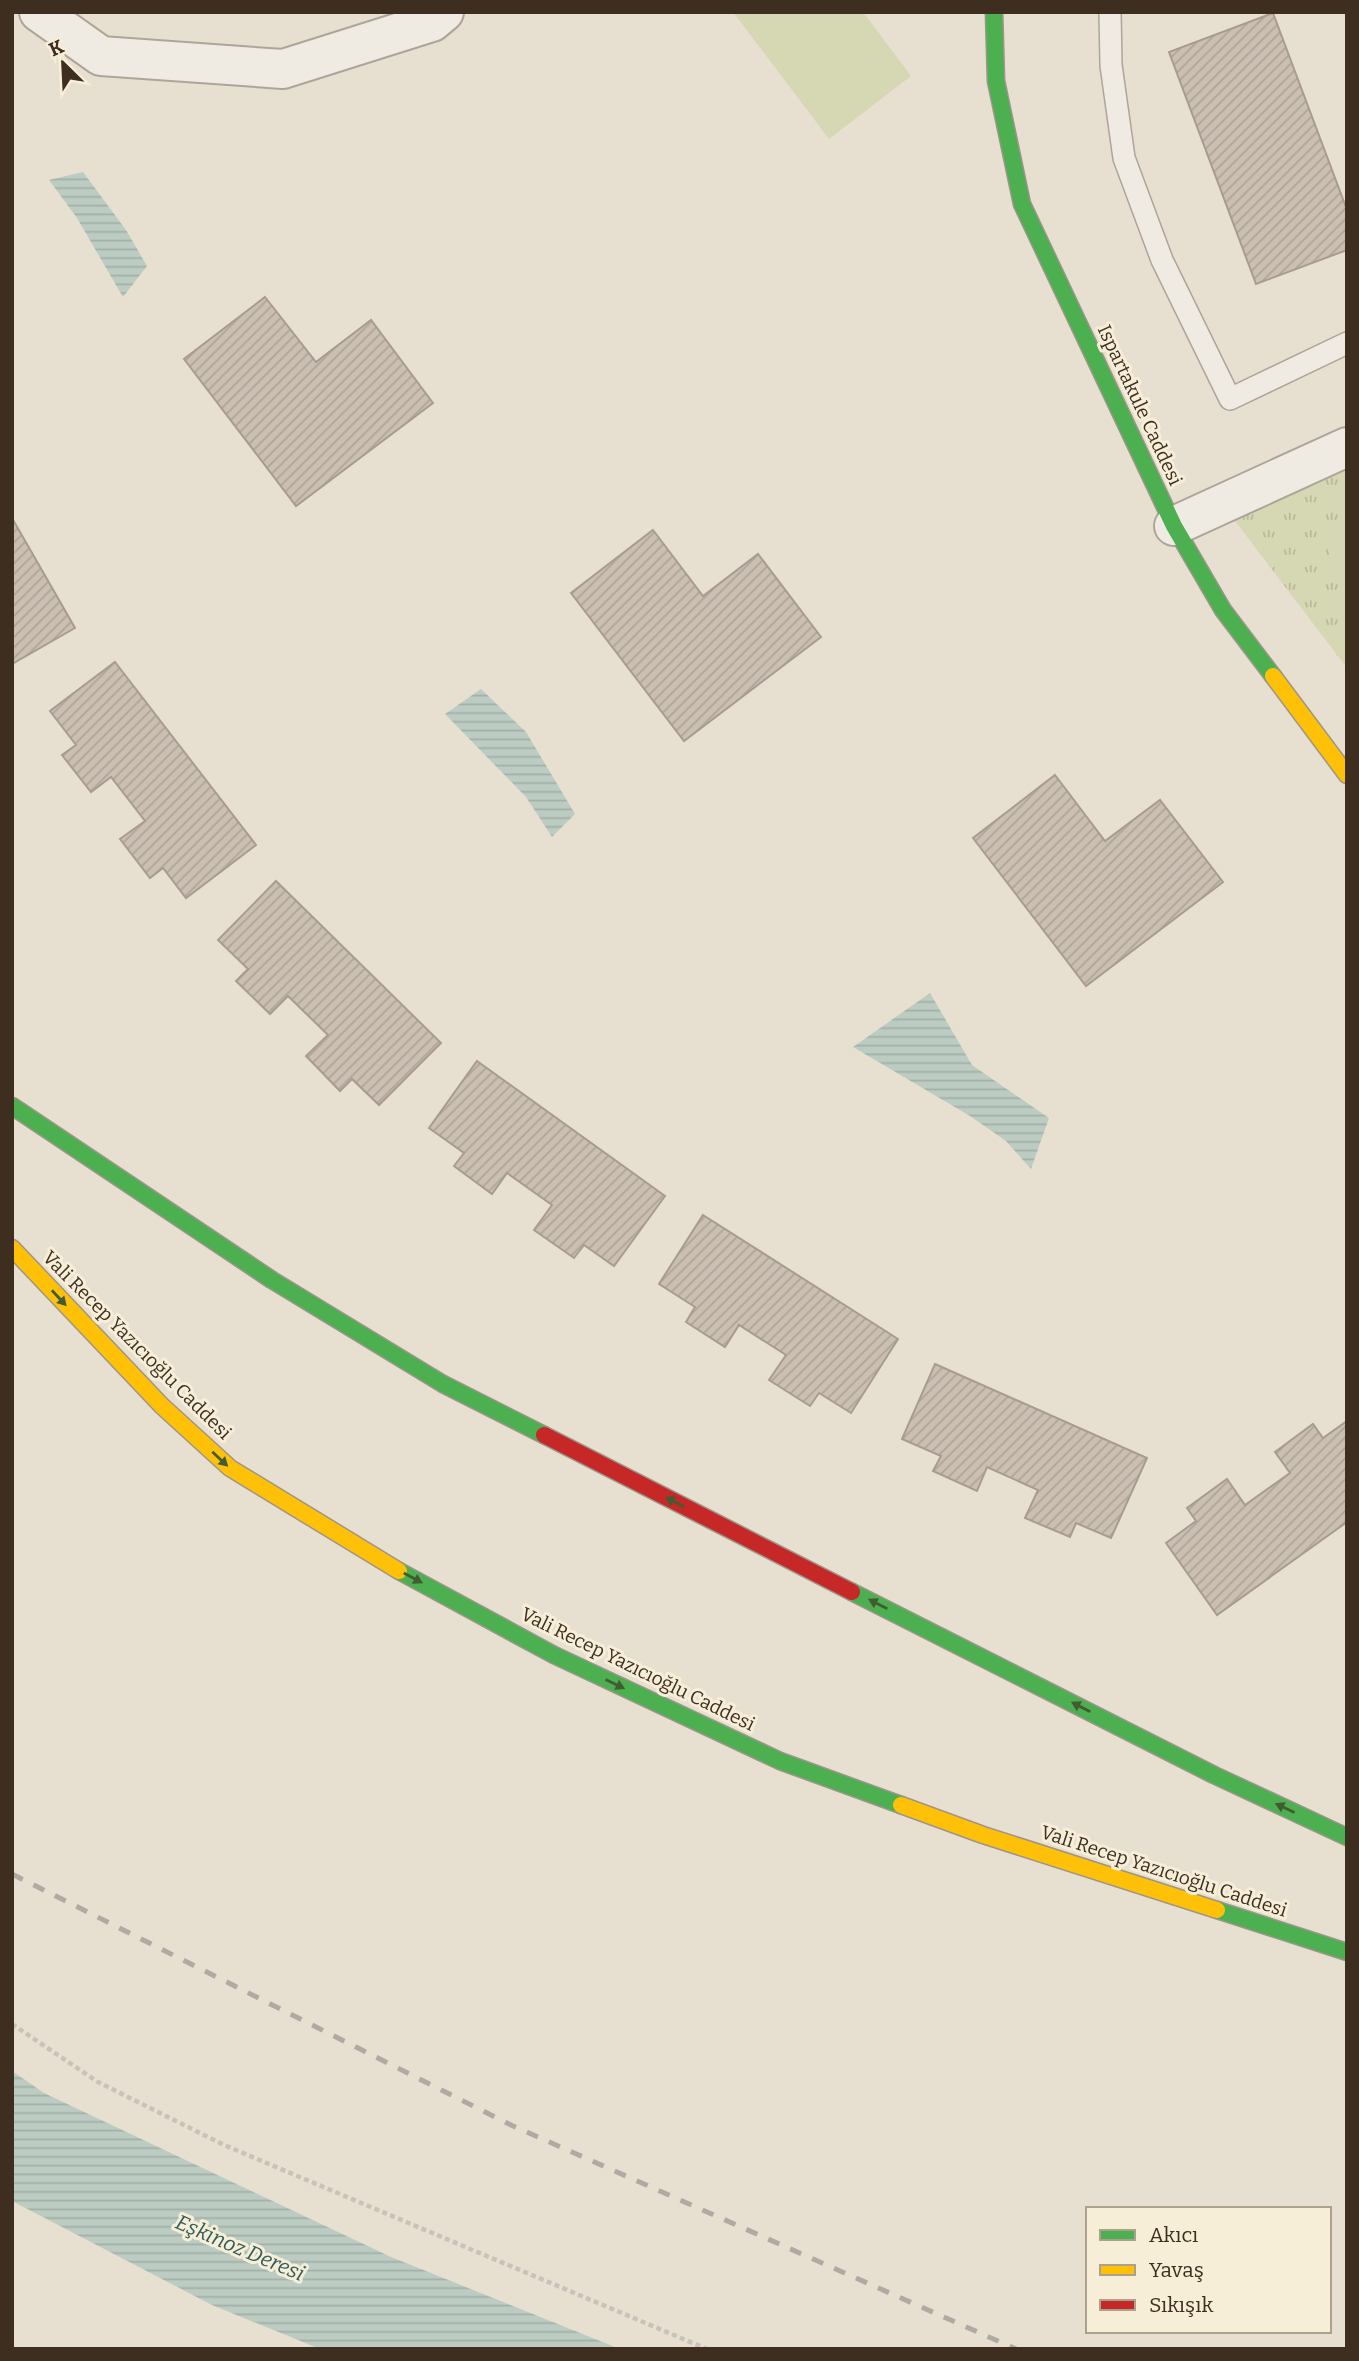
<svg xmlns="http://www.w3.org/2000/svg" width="1359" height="2361" font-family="Bitter,serif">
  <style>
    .park { fill: url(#park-tufts) }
    .garden { fill: #d6d7b3 }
    .water { fill: url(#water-rules) }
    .building { fill: url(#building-hatch); stroke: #a89c90; stroke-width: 2 }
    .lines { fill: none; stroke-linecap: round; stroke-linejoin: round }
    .lane-casing { stroke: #ada599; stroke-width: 24 }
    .street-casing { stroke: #ada599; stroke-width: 42 }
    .fast-casing { stroke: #9c958a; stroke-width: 19 }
    .slow-casing { stroke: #9c958a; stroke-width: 19 }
    .jam-casing { stroke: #9c958a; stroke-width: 19 }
    .path { stroke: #c8c2b9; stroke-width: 4.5; stroke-dasharray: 5 3.5; stroke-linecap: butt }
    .lane { stroke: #efebe3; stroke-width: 21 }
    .street { stroke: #efebe3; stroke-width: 38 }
    .fast { stroke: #4caf50; stroke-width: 16 }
    .slow { stroke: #ffc107; stroke-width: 16 }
    .jam { stroke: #c62828; stroke-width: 16 }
    .rail { stroke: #afaaa2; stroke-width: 5; stroke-dasharray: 12 12; stroke-linecap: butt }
    .oneway { fill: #425b31 }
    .labels { text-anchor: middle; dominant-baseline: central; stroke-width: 6; stroke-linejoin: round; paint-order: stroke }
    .street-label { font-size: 19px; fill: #3d2e20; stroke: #f7eed8 }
    .water-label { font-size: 21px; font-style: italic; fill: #2f5d5a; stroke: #f7eed8 }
  </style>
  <defs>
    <pattern id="park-tufts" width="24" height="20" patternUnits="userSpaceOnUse" patternTransform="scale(1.75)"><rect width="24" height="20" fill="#d6d7b3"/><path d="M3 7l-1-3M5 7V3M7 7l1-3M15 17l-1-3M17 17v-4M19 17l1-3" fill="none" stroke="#b9b99a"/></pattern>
    <pattern id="water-rules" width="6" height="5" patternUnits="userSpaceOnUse" patternTransform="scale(1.75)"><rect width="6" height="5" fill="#bcccc2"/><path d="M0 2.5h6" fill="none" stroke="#a2b0a6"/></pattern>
    <pattern id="building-hatch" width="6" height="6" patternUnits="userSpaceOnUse" patternTransform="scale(1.75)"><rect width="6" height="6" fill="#cbbfb2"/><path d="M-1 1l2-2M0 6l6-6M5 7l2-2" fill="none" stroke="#afa499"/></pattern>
  </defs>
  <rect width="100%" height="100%" fill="#e7e0d1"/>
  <polygon class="park" points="1347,447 1347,668 1222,504"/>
  <g class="garden">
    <polygon points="733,12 863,12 911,76 829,139"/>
    <polygon points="1347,532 1347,588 1325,542"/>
  </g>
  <g class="water">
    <polygon points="83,172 126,230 147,266 123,297 77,218 49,180"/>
    <polygon points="481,689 526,732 575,814 552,837 526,797 445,714"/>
    <polygon points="930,993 972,1065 1049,1118 1031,1169 1006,1141 970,1116 853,1047"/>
    <polygon points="12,2071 44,2093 391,2257 620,2349 320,2349 212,2305 12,2201"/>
  </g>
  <g class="building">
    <polygon points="1273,13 1347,210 1347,250 1256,284 1169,52"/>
    <polygon points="265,297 316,362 371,320 433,403 296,506 184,359"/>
    <polygon points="12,518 75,628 12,664"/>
    <polygon points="653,530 703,596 758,554 821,637 684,741 571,593"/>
    <polygon points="115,662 256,845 186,898 163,868 150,878 120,839 145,821 111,777 91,792 62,755 76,745 50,711"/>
    <polygon points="1055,775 1105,841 1160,800 1223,882 1086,986 973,838"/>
    <polygon points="276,881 441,1043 379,1105 352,1079 340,1091 306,1056 328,1035 288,996 270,1014 236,981 248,969 218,940"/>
    <polygon points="477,1061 665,1196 614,1266 584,1245 574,1258 534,1230 552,1205 507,1173 492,1194 454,1166 464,1153 429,1128"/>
    <polygon points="703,1215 898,1339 851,1413 819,1393 810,1406 769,1380 786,1355 739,1325 725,1347 686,1322 695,1307 659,1284"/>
    <polygon points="935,1364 1147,1458 1111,1538 1076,1523 1070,1537 1025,1518 1038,1490 987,1467 977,1491 933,1471 941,1456 902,1439"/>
    <polygon points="1347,1421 1347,1522 1217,1615 1166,1543 1196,1521 1187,1508 1227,1479 1245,1505 1290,1473 1275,1452 1313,1424 1323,1438"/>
  </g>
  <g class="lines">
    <defs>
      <polyline id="lane" points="1110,12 1111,65 1124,158 1162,260 1230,399 1347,343"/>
      <g id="street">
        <polyline points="39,12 101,56 283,69 432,22 444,12"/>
        <polyline points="1174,526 1347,447"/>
      </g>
      <g id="fast">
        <polyline points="994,12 996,81 1022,204 1174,526 1223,610 1273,676"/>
        <polyline points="12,1106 272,1280 443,1384 544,1435"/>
        <polyline points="399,1571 554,1655 780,1761 901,1805"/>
        <polyline points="852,1592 1214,1775 1347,1837"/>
        <polyline points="1217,1910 1347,1952"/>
      </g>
      <g id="slow">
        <polyline points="1273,676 1347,775"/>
        <polyline points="12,1248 162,1406 230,1468 399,1571"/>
        <polyline points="901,1805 983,1835 1217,1910"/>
      </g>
      <polyline id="jam" points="544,1435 852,1592"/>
    </defs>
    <use href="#lane" class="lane-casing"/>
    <use href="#street" class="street-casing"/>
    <use href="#fast" class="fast-casing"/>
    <use href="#slow" class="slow-casing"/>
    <use href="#jam" class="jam-casing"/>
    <polyline class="path" points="12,2024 98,2082 224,2145 707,2349"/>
    <use href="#lane" class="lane"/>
    <use href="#street" class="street"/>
    <use href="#fast" class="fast"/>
    <use href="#slow" class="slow"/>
    <use href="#jam" class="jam"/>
    <polyline class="rail" points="12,1874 511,2125 1016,2349"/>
  </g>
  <defs><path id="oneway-solid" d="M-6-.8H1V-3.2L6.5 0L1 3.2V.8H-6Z" transform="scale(1.75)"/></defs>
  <g class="oneway">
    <use href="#oneway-solid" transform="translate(59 1298) rotate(47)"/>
    <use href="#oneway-solid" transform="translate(220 1459) rotate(43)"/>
    <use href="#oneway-solid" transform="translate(675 1502) rotate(-153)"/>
    <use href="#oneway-solid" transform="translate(413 1578) rotate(28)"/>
    <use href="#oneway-solid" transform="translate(878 1604) rotate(-153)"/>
    <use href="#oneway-solid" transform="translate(615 1684) rotate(26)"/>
    <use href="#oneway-solid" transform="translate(1081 1707) rotate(-153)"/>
    <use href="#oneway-solid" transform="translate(1285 1808) rotate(-155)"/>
  </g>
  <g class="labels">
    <g class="street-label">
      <text transform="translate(1140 405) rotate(65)">Ispartakule Caddesi</text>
      <text transform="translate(137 1345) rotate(45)">Vali Recep Yazıcıoğlu Caddesi</text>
      <text transform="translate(638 1669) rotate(26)">Vali Recep Yazıcıoğlu Caddesi</text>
      <text transform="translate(1164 1871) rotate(18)">Vali Recep Yazıcıoğlu Caddesi</text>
    </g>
    <g class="water-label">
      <text transform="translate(240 2248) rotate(23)">Eşkinoz Deresi</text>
    </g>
  </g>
  <rect width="1359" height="2361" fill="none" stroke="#3d2e20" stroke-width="28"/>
  <rect x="1086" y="2207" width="245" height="126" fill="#f7eed8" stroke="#ada18e" stroke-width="2"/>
  <rect x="1100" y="2230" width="35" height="10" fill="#4caf50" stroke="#ada18e" stroke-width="2"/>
  <text x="1149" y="2242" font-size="21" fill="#3d2e20">Akıcı</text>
  <rect x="1100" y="2265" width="35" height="10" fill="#ffc107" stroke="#ada18e" stroke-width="2"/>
  <text x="1149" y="2277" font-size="21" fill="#3d2e20">Yavaş</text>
  <rect x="1100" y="2300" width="35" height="10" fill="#c62828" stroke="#ada18e" stroke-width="2"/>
  <text x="1149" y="2312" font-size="21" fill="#3d2e20">Sıkışık</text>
  <g transform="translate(63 63) rotate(336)" stroke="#f7eed8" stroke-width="5" paint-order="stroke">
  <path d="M0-5L12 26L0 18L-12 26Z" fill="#3d2e20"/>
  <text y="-10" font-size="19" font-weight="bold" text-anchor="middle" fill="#3d2e20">K</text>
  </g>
</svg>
